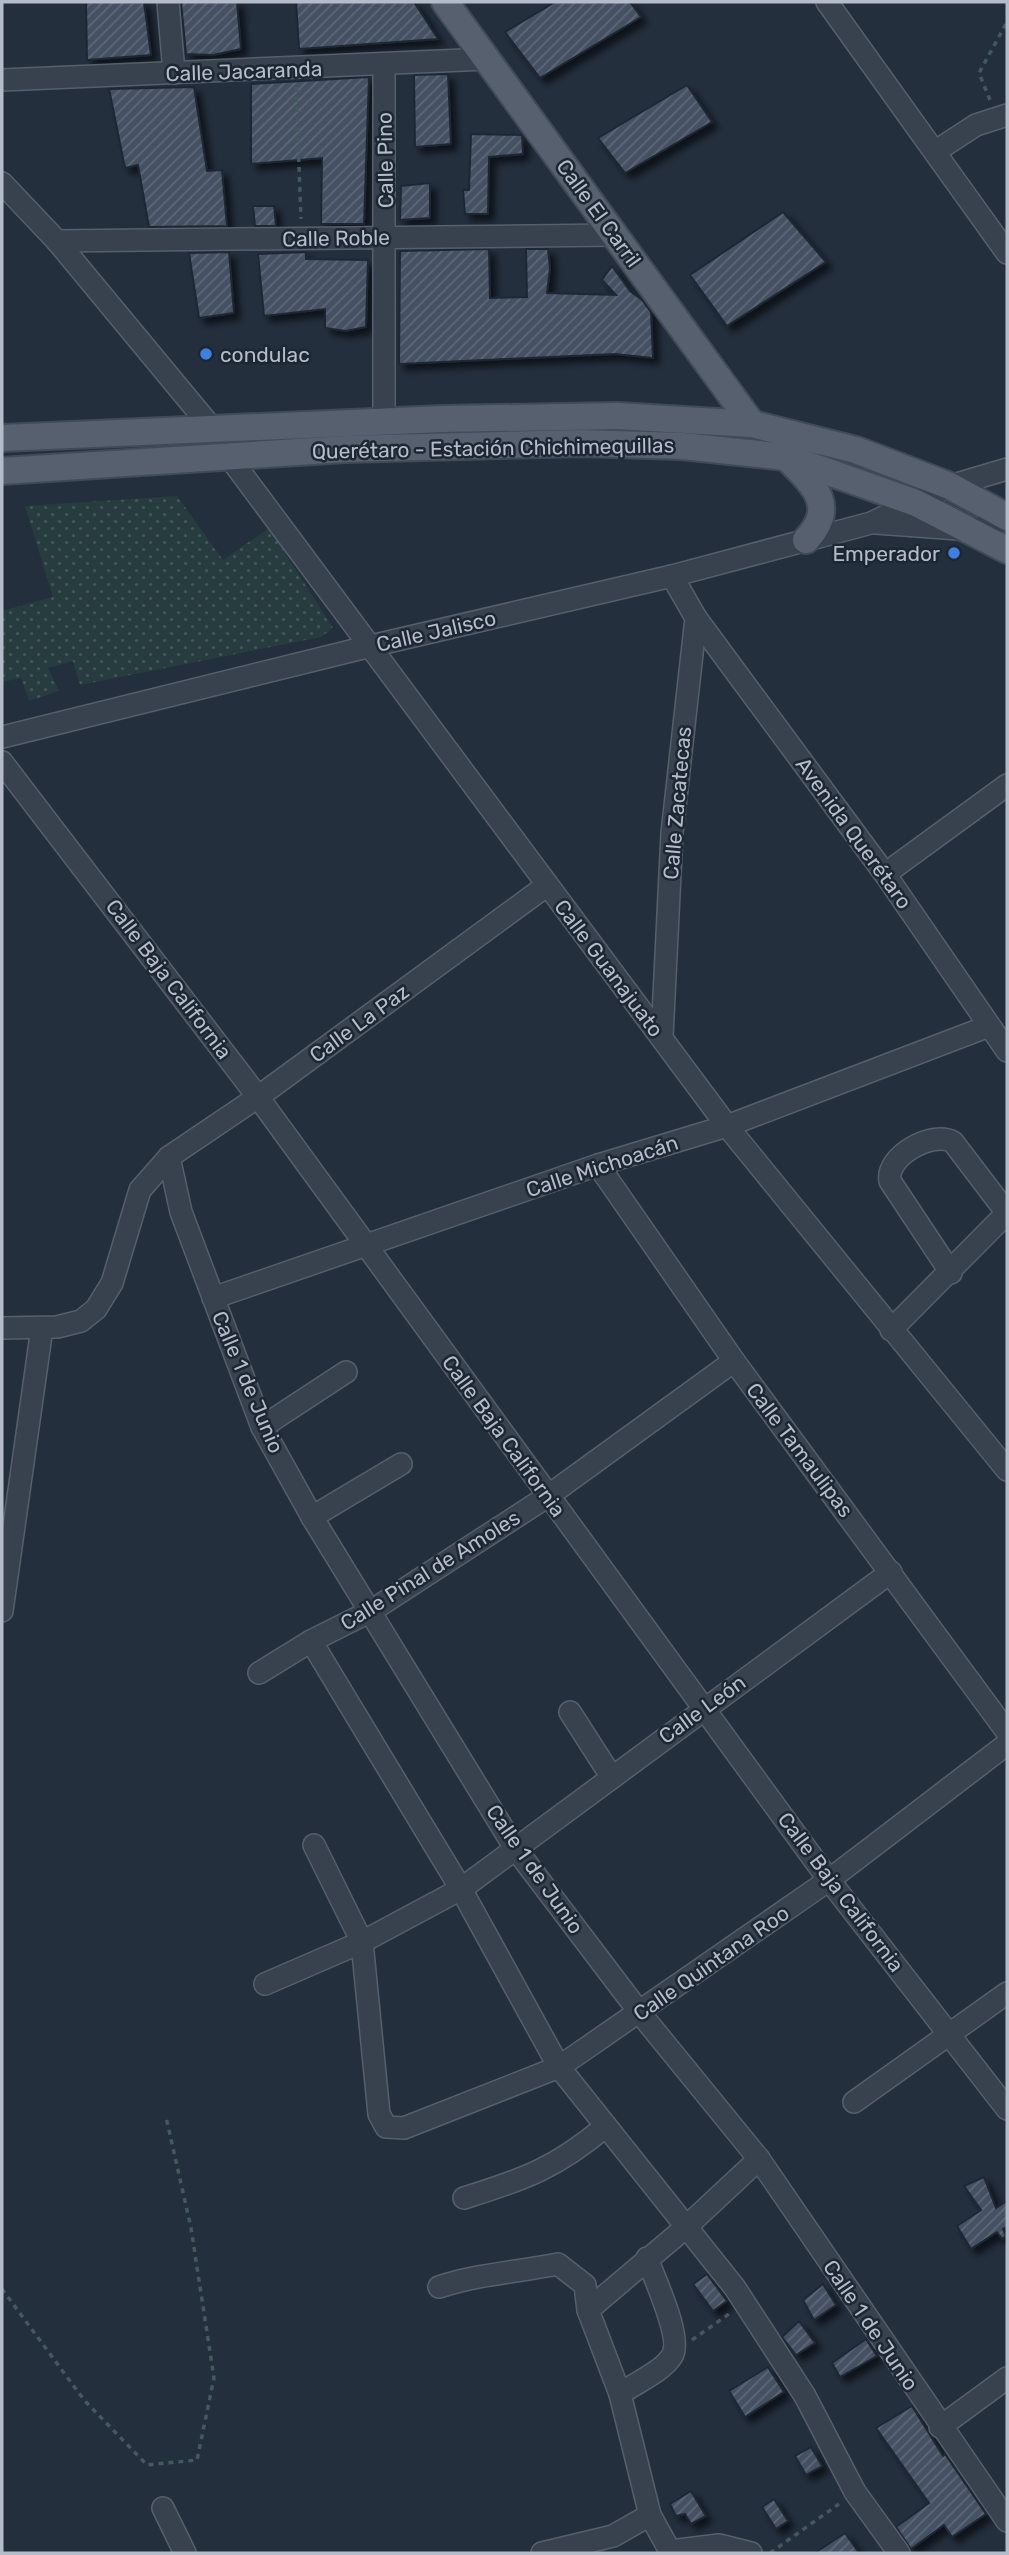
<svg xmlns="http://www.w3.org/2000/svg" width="1009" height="2555" font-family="Rubik,sans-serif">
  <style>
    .grass { fill: url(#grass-dots) }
    .building { fill: url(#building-hatch); stroke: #1f2835; stroke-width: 2; filter: url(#shadow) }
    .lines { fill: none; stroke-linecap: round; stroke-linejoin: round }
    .minor-casing { stroke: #565f6c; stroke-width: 24 }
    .major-casing { stroke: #414a57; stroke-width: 30 }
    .path { stroke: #44595c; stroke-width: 3.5; stroke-dasharray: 5 5; stroke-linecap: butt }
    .minor { stroke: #38414e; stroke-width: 21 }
    .major { stroke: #56606e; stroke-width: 26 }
    .shop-dot { fill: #3f7fe0; stroke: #1d2633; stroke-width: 2.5 }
    .labels { text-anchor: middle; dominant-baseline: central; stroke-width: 5; stroke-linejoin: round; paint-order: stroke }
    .street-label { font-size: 21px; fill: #b4bcc9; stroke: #1d2633 }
    .poi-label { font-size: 21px; fill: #b4bcc9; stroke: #1d2633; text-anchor: start }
  </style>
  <defs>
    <pattern id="grass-dots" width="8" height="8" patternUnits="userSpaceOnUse" patternTransform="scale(1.75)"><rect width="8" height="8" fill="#263c3f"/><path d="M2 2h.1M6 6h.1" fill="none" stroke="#435659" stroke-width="1.8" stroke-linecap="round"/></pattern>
    <pattern id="building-hatch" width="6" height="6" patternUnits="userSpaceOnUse" patternTransform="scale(1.75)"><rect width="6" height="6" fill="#455162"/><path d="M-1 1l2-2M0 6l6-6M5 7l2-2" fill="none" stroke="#5d6877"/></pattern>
    <filter id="shadow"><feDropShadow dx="6" dy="6" stdDeviation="3.5" flood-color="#0009"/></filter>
  </defs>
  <rect width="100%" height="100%" fill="#242f3e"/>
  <polygon class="grass" points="177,496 223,560 269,528 333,628 321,637 80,685 73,661 48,668 59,691 29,701 21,678 2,682 2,611 53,597 25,506"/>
  <g class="building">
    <polygon points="86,2 144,2 151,55 87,60"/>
    <polygon points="181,2 237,2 241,49 213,55 186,54"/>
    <polygon points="296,2 414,2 438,39 299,49"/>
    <polygon points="555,2 630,2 641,17 540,78 505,32"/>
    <polygon points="448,74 451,144 415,147 414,75"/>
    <polygon points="369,77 364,224 321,224 322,158 251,164 251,84"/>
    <polygon points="687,85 712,122 625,173 598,138"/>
    <polygon points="194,87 207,171 222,170 227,226 149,227 138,165 125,168 109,89"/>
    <polygon points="471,134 522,135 523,154 489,157 488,214 465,214 463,190 469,190"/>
    <polygon points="430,183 430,218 400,220 401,186"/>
    <polygon points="253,206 274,206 276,226 255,226"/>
    <polygon points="783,212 826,262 727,326 690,275"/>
    <polygon points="489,249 490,298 527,297 526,249 548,249 550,268 547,293 616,295 602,280 612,266 630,291 642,300 651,312 653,358 615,354 399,364 400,251"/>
    <polygon points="229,252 234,313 199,318 189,253"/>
    <polygon points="306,252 306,259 368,260 366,327 346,331 325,328 325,309 264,316 258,254"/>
    <polygon points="984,2177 996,2208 1007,2201 1007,2227 1003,2229 1006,2236 1002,2239 997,2232 971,2249 957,2226 981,2210 964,2186"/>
    <polygon points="707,2274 727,2301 713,2311 693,2284"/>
    <polygon points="823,2284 836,2305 814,2320 803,2300"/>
    <polygon points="799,2321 815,2343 796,2355 782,2337"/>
    <polygon points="866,2339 877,2356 840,2377 832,2363"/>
    <polygon points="768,2367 784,2392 745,2417 729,2391"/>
    <polygon points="912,2406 943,2456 945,2454 986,2514 952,2537 944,2525 911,2549 896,2527 929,2503 876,2428"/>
    <polygon points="811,2447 822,2466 806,2475 795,2456"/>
    <polygon points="691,2491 706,2516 691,2524 685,2514 676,2516 670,2504"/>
    <polygon points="774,2499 788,2521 776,2529 762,2507"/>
    <polygon points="845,2533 859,2553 815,2553"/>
  </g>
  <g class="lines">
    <defs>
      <g id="minor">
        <polyline points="168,2 174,73"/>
        <polyline points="827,2 1007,253"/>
        <polyline points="384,65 384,423"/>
        <polyline points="2,80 487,59"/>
        <polyline points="936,151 976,125 1007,115"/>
        <polyline points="2,183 57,241 211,427"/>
        <polyline points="57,241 615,235"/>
        <polyline points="227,454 727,1126 1007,1470"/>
        <polyline points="876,523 972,530 1007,519"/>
        <polyline points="696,618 885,874 1007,1051"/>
        <polyline points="2,737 371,646 672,576 871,523 950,486 1007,469"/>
        <polyline points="2,762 258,1097 829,1880 1007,2109"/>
        <polyline points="885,874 1007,785"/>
        <polyline points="662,1037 672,833 696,618 672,576"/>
        <polyline points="169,1157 181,1212 262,1427 312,1517 515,1848 640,2013 759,2159 1007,2521"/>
        <polyline points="598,1165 734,1361 1007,1732"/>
        <path d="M951 1273 890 1181C885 1157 932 1130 953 1142L1007 1213"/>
        <polyline points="213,1298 598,1165 727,1126 989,1026"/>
        <polyline points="2,1328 57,1327 81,1321 96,1309 112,1283 140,1190 169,1157 258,1097 546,886"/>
        <polyline points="891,1330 1007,1213"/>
        <polyline points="262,1427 346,1372"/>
        <polyline points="312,1517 401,1464"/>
        <polyline points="2,1611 42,1328"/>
        <polyline points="311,1641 461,1889 559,2067 735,2288 805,2396 855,2492 899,2553"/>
        <polyline points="259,1673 311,1641 371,1611 548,1496 734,1361"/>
        <polyline points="570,1712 611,1776"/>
        <polyline points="314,1845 362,1942 379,2114 386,2127 404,2128 559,2067 829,1880 1007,1744"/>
        <polyline points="265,1984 362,1942 461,1889 891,1572"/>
        <polyline points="854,2102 1007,1993"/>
        <path d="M464 2198C525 2179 556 2168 606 2126"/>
        <path d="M439 2287C478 2274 517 2272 558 2264L585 2285 588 2310 620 2394 650 2515 671 2553"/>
        <polyline points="588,2310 685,2228 759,2159"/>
        <path d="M620 2394C635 2383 662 2372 672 2356 683 2338 654 2278 647 2258"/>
        <polyline points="940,2427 1007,2378"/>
        <polyline points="163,2508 185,2553"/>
        <polyline points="670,2551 719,2545 751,2553"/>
        <polyline points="542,2553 613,2536 650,2515"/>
      </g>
      <g id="major">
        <polyline points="445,2 752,424"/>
        <polyline points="2,438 443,419 617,416 752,424 856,450 950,486 1007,517"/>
        <path d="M787 458C814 485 838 506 806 540"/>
        <polyline points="2,471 345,449 581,443 682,446 786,457 916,503 1007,550"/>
      </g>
    </defs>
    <use href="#minor" class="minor-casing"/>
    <use href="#major" class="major-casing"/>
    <g class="path">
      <polyline points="296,87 301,219"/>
      <polyline points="990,100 979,73 1007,22"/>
      <polyline points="2,2289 84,2400 147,2465 197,2460 214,2378 191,2228 166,2117"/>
      <polyline points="692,2340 729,2314"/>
      <polyline points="770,2553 839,2504"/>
    </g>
    <use href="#minor" class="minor"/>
    <use href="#major" class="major"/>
  </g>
  <g class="shop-dot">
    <circle cx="206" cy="354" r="7"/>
    <circle cx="954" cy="553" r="7"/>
  </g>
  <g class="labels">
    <g class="street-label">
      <text transform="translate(244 71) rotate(-2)">Calle Jacaranda</text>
      <text transform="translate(385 160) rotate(-91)">Calle Pino</text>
      <text transform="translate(599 213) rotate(54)">Calle El Carril</text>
      <text transform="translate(336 238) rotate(-1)">Calle Roble</text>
      <text transform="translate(493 448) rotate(-1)">Querétaro - Estación Chichimequillas</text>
      <text transform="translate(436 631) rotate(-13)">Calle Jalisco</text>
      <text transform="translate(677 803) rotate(-85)">Calle Zacatecas</text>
      <text transform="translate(854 833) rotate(54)">Avenida Querétaro</text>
      <text transform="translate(609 968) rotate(53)">Calle Guanajuato</text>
      <text transform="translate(169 979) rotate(53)">Calle Baja California</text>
      <text transform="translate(359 1023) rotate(-36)">Calle La Paz</text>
      <text transform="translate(602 1166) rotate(-18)">Calle Michoacán</text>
      <text transform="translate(248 1382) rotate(67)">Calle 1 de Junio</text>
      <text transform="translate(504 1436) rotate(54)">Calle Baja California</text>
      <text transform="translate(800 1450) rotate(53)">Calle Tamaulipas</text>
      <text transform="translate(430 1570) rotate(-32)">Calle Pinal de Amoles</text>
      <text transform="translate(702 1709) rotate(-36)">Calle León</text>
      <text transform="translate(535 1869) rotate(55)">Calle 1 de Junio</text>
      <text transform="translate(841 1892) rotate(53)">Calle Baja California</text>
      <text transform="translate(711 1963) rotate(-35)">Calle Quintana Roo</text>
      <text transform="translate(871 2325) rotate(56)">Calle 1 de Junio</text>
    </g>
    <g class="poi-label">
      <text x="220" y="354">condulac</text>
      <text x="940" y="553" text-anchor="end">Emperador</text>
    </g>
  </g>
  <rect width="1009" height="2555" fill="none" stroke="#b4bcc9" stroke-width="7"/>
</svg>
